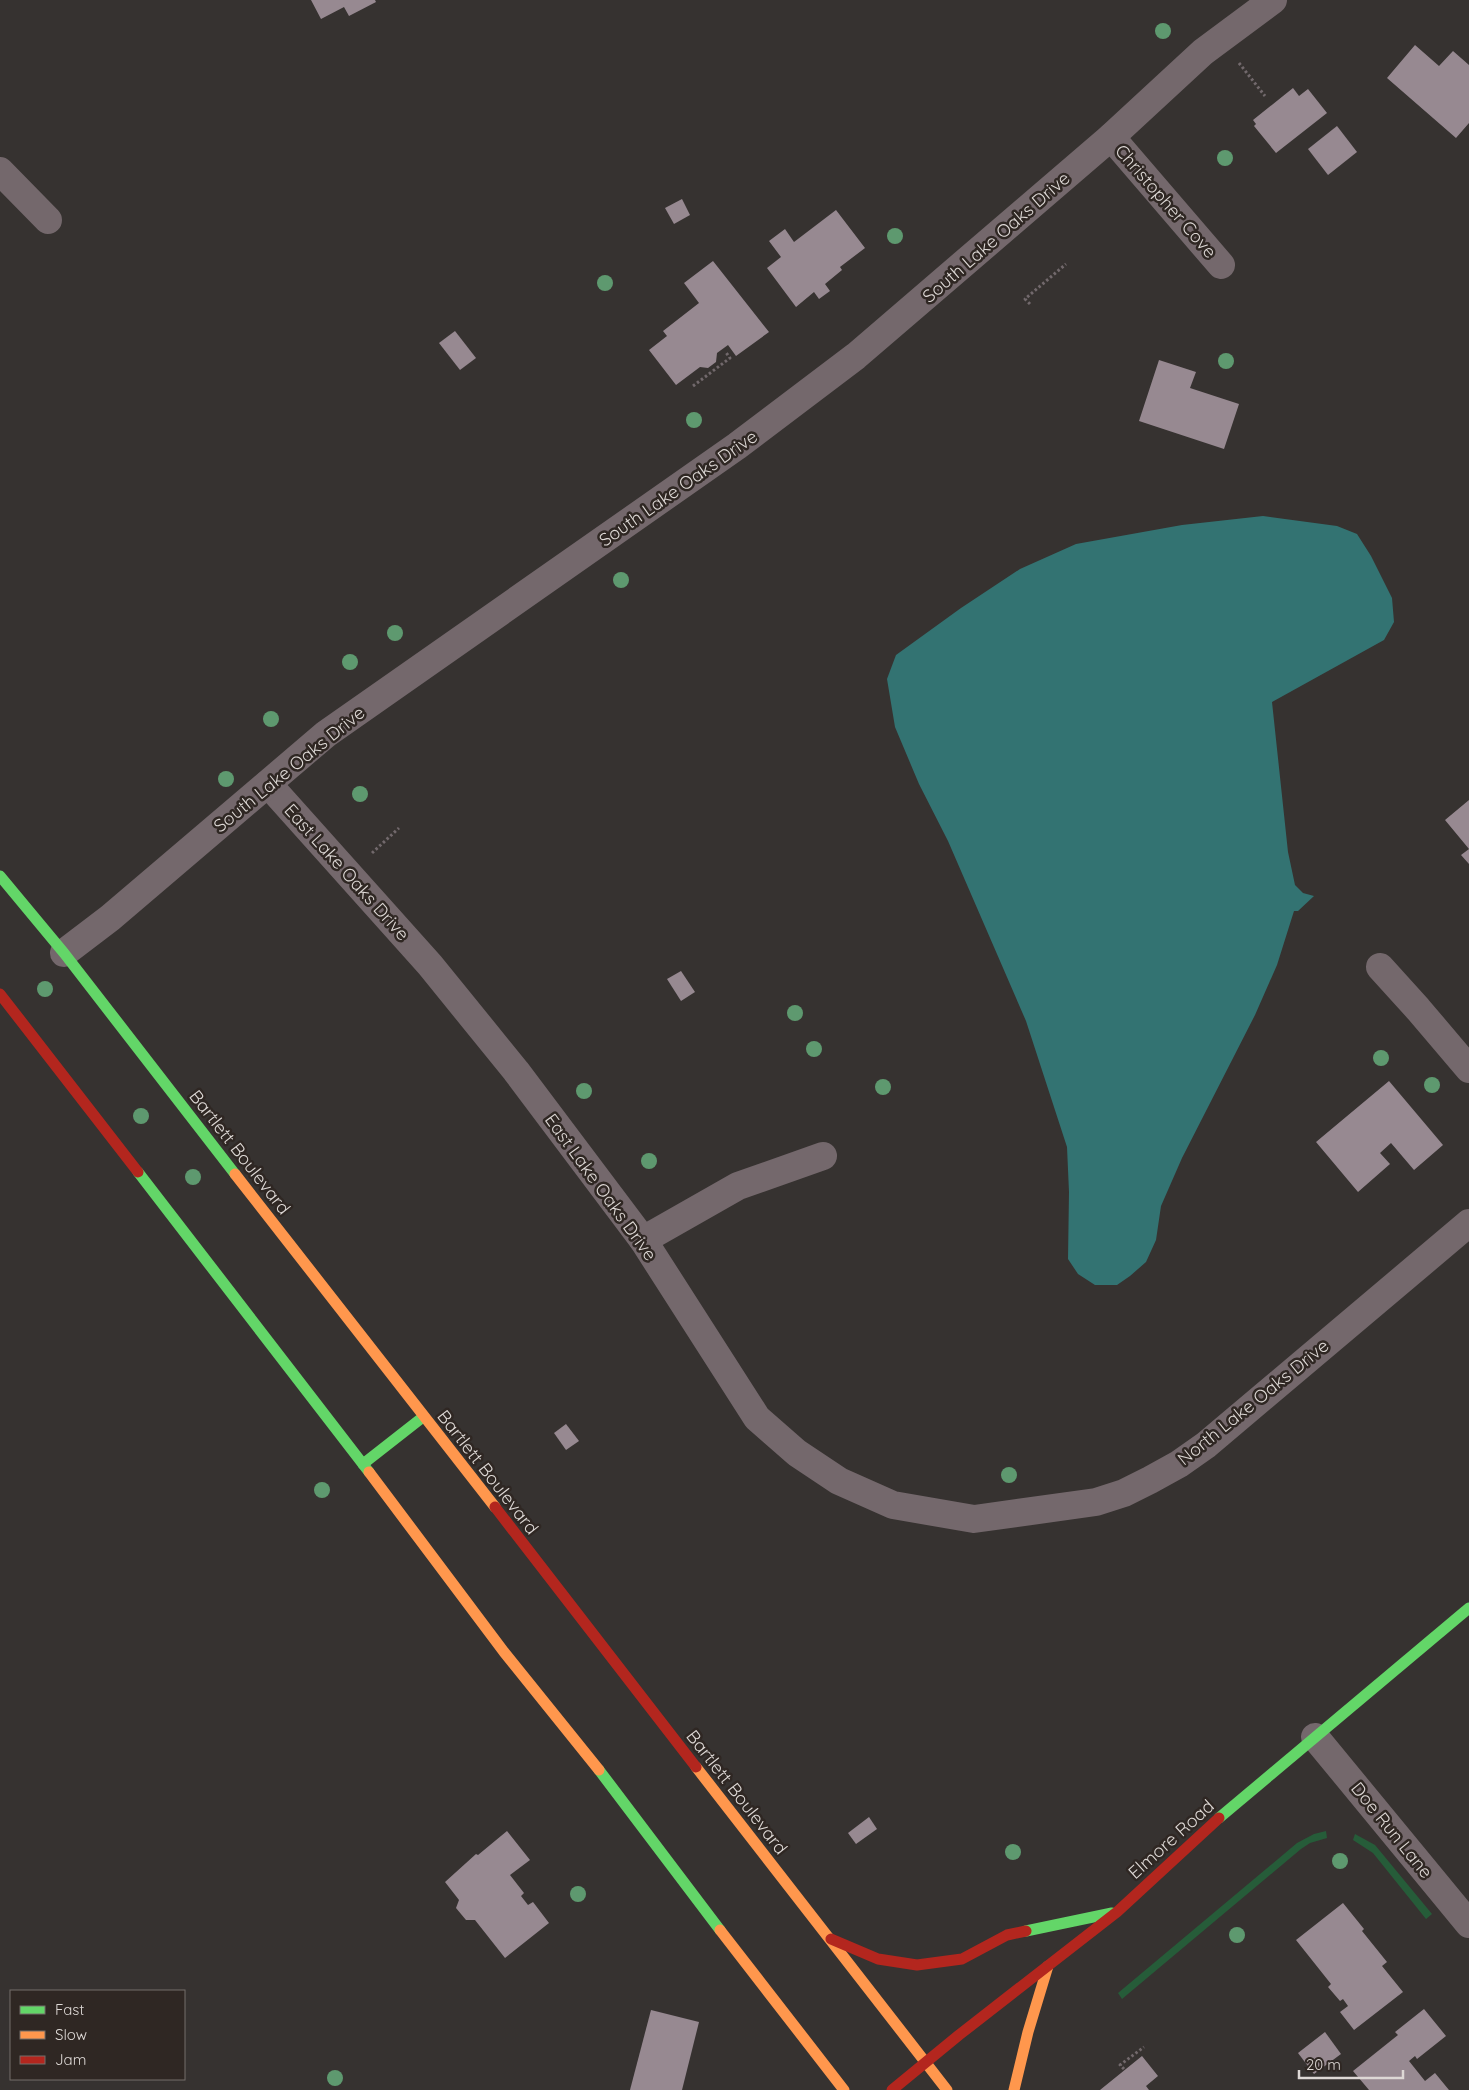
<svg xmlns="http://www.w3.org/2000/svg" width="1469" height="2090" font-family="Quicksand,sans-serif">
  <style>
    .green { fill: #265c39 }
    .water { fill: #337372 }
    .building { fill: #978991 }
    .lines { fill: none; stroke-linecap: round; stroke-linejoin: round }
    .path { stroke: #72696c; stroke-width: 3; stroke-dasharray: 2.5 2.5; stroke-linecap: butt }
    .street { stroke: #74686c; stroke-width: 28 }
    .fast { stroke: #63d668; stroke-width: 11 }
    .slow { stroke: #ff974d; stroke-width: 11 }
    .jam { stroke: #b3261e; stroke-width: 11 }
    .tree { fill: #5e996f }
    .labels { text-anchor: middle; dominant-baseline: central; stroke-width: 5; stroke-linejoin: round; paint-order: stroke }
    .street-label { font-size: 18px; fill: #ddd8d5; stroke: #2f2723 }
  </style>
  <rect width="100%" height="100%" fill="#363230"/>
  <g class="green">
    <polygon points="1326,1831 1327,1838 1310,1843 1301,1849 1122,1999 1118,1993 1297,1843 1314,1834"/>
    <polygon points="1355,1834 1375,1845 1432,1914 1426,1919 1373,1853 1353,1840"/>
  </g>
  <polygon class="water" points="1263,516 1337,526 1357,534 1371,556 1392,598 1394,622 1384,640 1272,702 1288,852 1295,885 1303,893 1314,896 1298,911 1294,911 1277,965 1255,1015 1182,1158 1161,1206 1156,1240 1146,1262 1130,1276 1117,1285 1095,1285 1078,1274 1068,1259 1069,1192 1067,1147 1026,1021 948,841 919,784 895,727 887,679 896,655 961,608 1020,569 1076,544 1182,525"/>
  <g class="building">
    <polygon points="311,0 375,0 376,2 349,16 344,7 321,19"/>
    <polygon points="1415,45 1439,66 1453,51 1469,65 1469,123 1456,138 1387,78"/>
    <polygon points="1293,88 1299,96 1308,89 1327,113 1276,153 1254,126 1256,124 1253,120"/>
    <polygon points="1337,126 1357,152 1328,175 1308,149"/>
    <polygon points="682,199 690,215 674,224 665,208"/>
    <polygon points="836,210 865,248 840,267 842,270 825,284 830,291 819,299 814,292 796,307 767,268 781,257 769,241 785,229 794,242"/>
    <polygon points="713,261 769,332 736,356 728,345 717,353 716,362 708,368 700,367 676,385 649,350 667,336 663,331 699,303 684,283"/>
    <polygon points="455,331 476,358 460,370 439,343"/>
    <polygon points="1159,360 1196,372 1190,388 1239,404 1224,449 1139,421"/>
    <polygon points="1469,800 1469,864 1461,855 1469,849 1445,820"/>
    <polygon points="681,971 695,992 681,1001 667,979"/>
    <polygon points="1389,1081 1443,1145 1414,1170 1391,1143 1380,1153 1390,1164 1358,1192 1316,1142"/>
    <polygon points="566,1424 579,1441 566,1450 554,1433"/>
    <polygon points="869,1817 877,1829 856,1844 848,1833"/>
    <polygon points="507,1831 530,1860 510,1875 524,1893 521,1896 528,1905 533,1902 549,1923 505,1958 475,1920 466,1920 456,1908 459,1900 445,1882 476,1854 478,1855"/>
    <polygon points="1343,1903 1364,1929 1362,1931 1387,1962 1382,1966 1403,1992 1354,2030 1340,2012 1348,2006 1343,1999 1340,2001 1328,1987 1331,1984 1296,1940"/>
    <polygon points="1424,2009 1446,2036 1417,2059 1415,2056 1409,2061 1425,2081 1435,2073 1449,2090 1369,2090 1353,2071 1398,2035 1395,2032"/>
    <polygon points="651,2010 699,2022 682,2090 630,2090"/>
    <polygon points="1325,2032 1341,2054 1314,2074 1298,2053"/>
    <polygon points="1142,2056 1158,2076 1146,2086 1149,2090 1100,2090"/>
  </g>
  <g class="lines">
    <g class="path">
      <polyline points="1239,63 1265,96"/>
      <polyline points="1030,304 1025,299 1066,264"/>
      <polyline points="693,386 730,358 725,351"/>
      <polyline points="372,853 399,828"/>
      <polyline points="1124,2069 1120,2065 1144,2047"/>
    </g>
    <g class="street">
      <polyline points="1111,137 1221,265"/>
      <polyline points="0,171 48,220"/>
      <polyline points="268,784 430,965 516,1071 643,1240 757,1418 797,1453 839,1481 893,1505 974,1519 1096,1502 1124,1493 1150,1480 1179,1464 1206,1445 1469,1223"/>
      <polyline points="64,953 110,918 326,734 737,446 856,356 1111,137 1203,52 1273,0"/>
      <polyline points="1380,967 1418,1009 1469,1069"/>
      <polyline points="643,1240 738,1186 823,1156"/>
      <polyline points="1315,1737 1469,1924"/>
    </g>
    <g class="fast">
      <polyline points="0,876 64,953 235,1174"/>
      <polyline points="138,1172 369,1472"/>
      <polyline points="363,1464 423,1417"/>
      <polyline points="599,1770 720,1930"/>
      <polyline points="1219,1818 1469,1608"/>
      <polyline points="1026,1931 1112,1913"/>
    </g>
    <g class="slow">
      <polyline points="235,1174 495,1507"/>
      <polyline points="369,1472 504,1652 599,1770"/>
      <polyline points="696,1767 947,2090"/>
      <polyline points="720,1930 844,2090"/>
      <polyline points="1014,2090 1028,2032 1048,1966"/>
    </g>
    <g class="jam">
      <polyline points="0,994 138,1172"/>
      <polyline points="495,1507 696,1767"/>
      <polyline points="831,1939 878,1959 917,1965 962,1959 1007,1935 1026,1931"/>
      <polyline points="892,2090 959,2035 1117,1912 1219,1818"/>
    </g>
  </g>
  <g class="tree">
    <circle cx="1163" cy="31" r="8"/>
    <circle cx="1225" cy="158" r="8"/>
    <circle cx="895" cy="236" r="8"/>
    <circle cx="605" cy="283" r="8"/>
    <circle cx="1226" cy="361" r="8"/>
    <circle cx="694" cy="420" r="8"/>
    <circle cx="621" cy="580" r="8"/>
    <circle cx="395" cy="633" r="8"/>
    <circle cx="350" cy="662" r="8"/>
    <circle cx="271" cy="719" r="8"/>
    <circle cx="226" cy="779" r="8"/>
    <circle cx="360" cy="794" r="8"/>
    <circle cx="45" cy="989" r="8"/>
    <circle cx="795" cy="1013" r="8"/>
    <circle cx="814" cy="1049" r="8"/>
    <circle cx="1381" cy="1058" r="8"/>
    <circle cx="1432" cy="1085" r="8"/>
    <circle cx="883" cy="1087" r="8"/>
    <circle cx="584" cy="1091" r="8"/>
    <circle cx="141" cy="1116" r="8"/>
    <circle cx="649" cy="1161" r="8"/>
    <circle cx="193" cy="1177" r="8"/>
    <circle cx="1009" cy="1475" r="8"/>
    <circle cx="322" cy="1490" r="8"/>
    <circle cx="1013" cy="1852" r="8"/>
    <circle cx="1340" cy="1861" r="8"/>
    <circle cx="578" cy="1894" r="8"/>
    <circle cx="1237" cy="1935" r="8"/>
    <circle cx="335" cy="2078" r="8"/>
  </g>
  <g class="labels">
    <g class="street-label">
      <text transform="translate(1166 201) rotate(49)">Christopher Cove</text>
      <text transform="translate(996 237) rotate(-41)">South Lake Oaks Drive</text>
      <text transform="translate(678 488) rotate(-35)">South Lake Oaks Drive</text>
      <text transform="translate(289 769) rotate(-39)">South Lake Oaks Drive</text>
      <text transform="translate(347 872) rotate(48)">East Lake Oaks Drive</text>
      <text transform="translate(240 1152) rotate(52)">Bartlett Boulevard</text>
      <text transform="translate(601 1187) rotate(54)">East Lake Oaks Drive</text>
      <text transform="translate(1253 1402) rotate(-39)">North Lake Oaks Drive</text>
      <text transform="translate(488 1472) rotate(52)">Bartlett Boulevard</text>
      <text transform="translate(737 1792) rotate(52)">Bartlett Boulevard</text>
      <text transform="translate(1392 1830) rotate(51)">Doe Run Lane</text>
      <text transform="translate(1171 1839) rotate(-42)">Elmore Road</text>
    </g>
  </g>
  <rect x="10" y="1990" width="175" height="90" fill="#2f2723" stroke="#756e6a"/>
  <rect x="20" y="2006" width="25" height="8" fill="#63d668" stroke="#756e6a"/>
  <text x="55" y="2015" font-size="15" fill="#ddd8d5">Fast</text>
  <rect x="20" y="2031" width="25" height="8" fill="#ff974d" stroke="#756e6a"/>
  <text x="55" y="2040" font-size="15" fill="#ddd8d5">Slow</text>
  <rect x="20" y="2056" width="25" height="8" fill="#b3261e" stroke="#756e6a"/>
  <text x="55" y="2065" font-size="15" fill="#ddd8d5">Jam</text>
  <path d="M1299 2070v8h104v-8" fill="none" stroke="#ddd8d5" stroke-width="2.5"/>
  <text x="1306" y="2070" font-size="15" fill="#ddd8d5" stroke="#2f2723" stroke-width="4" paint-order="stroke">20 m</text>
</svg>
